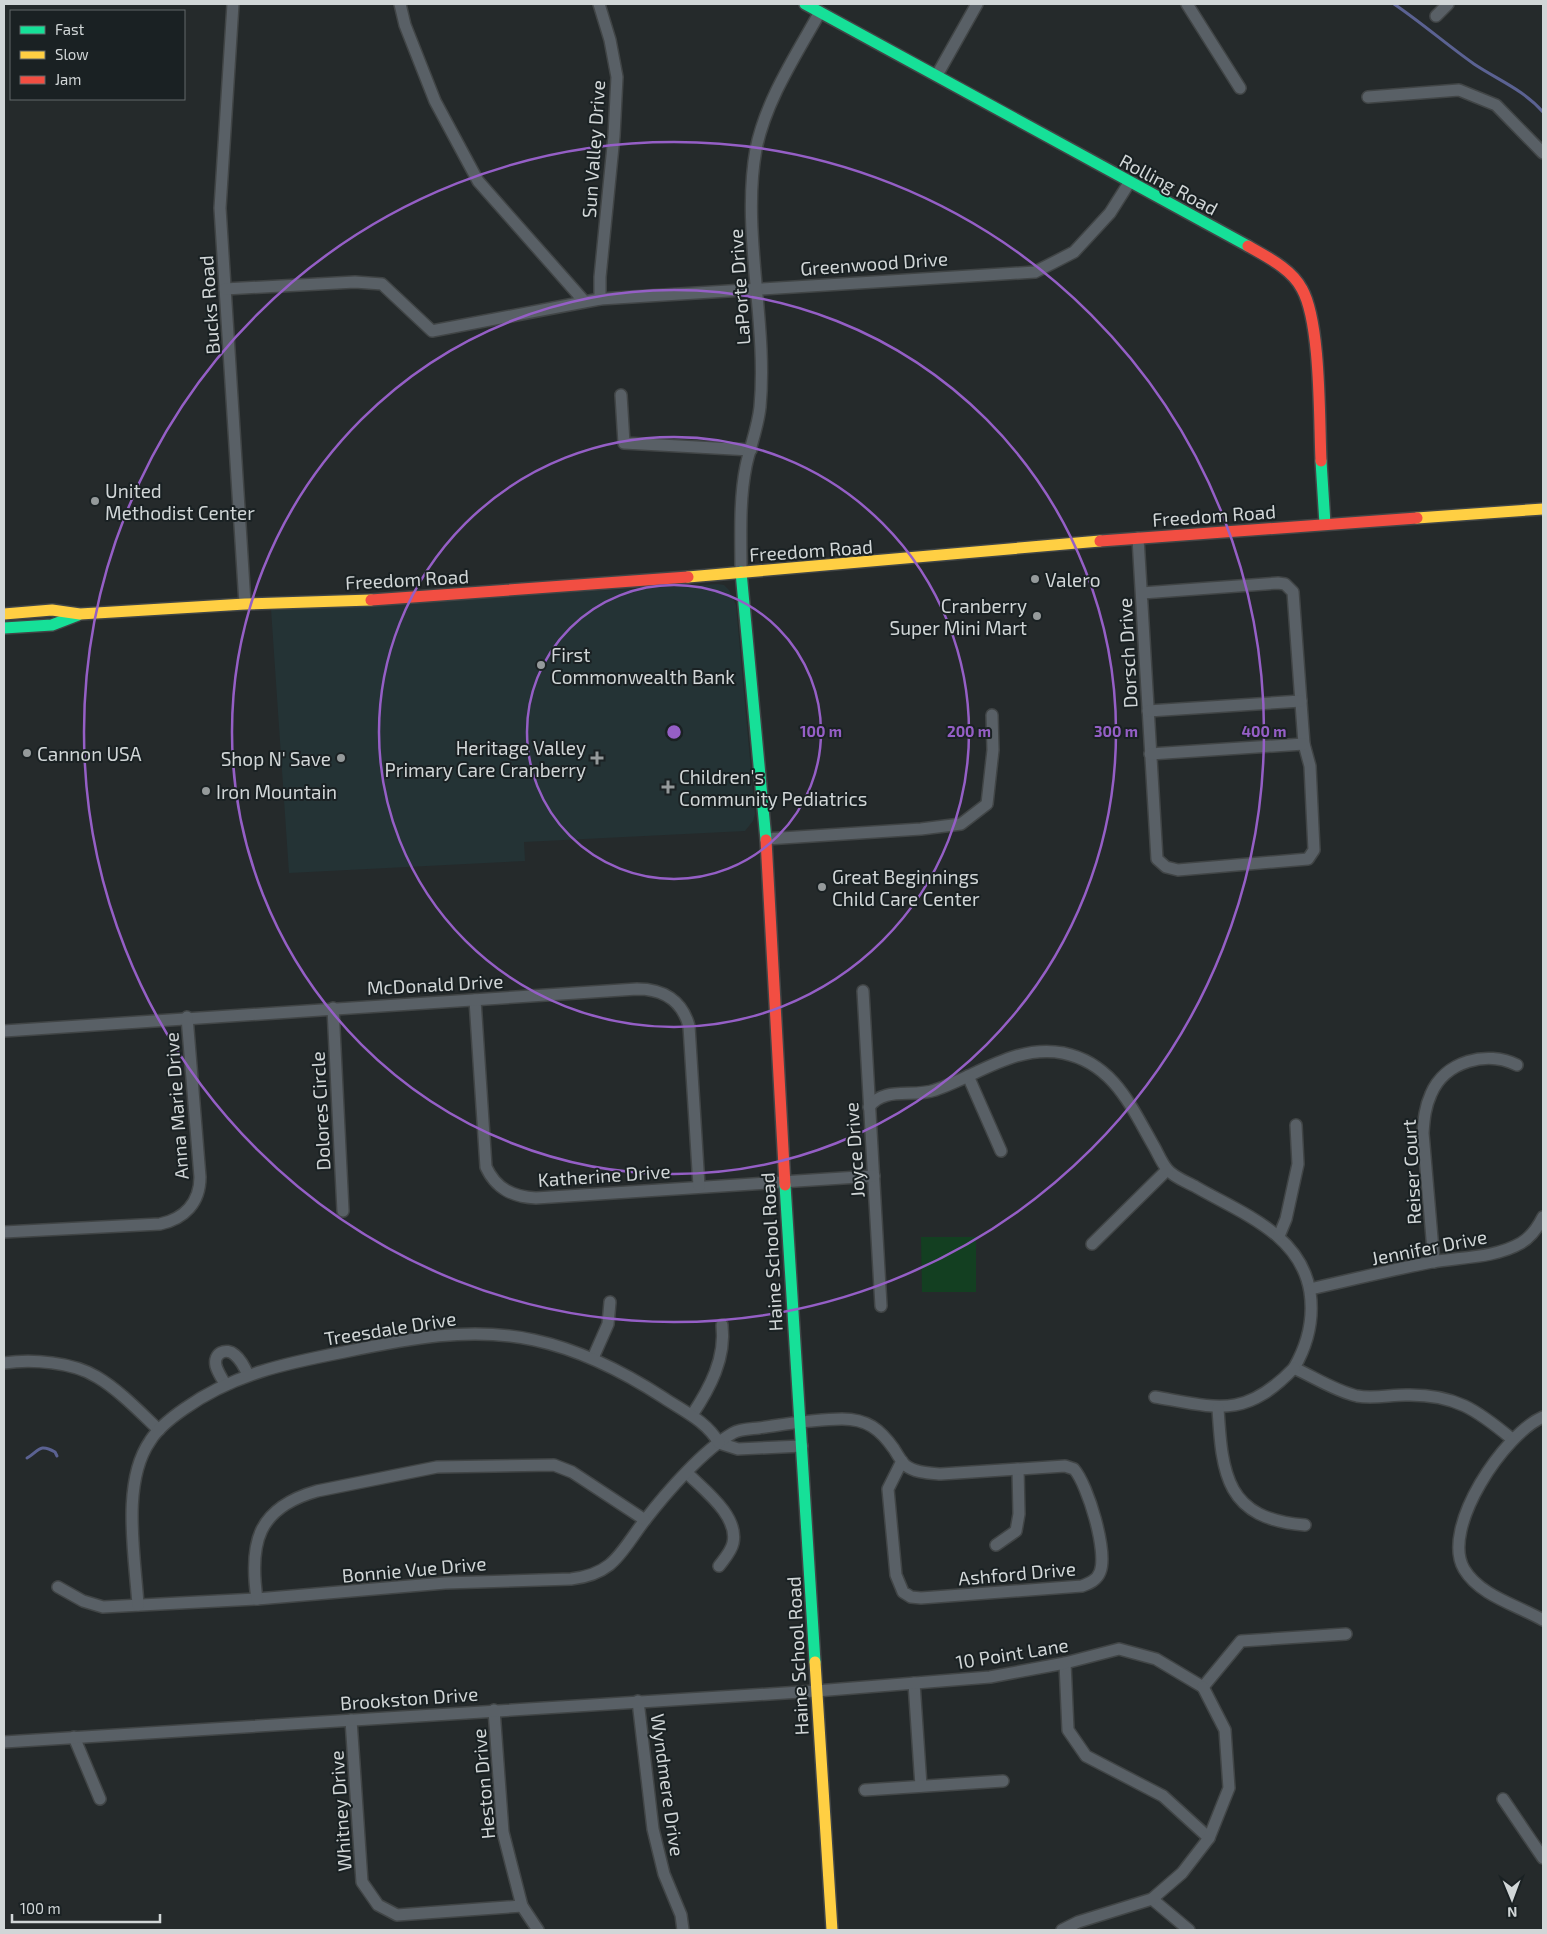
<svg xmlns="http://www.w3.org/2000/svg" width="1547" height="1934" font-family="'Exo 2',sans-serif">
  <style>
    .built { fill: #243335 }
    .pitch { fill: #133f21 }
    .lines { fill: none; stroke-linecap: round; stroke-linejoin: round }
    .stream { stroke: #5b6292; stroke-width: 3 }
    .street-casing { stroke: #414546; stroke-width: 14 }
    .fast-casing { stroke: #414546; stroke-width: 14 }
    .slow-casing { stroke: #414546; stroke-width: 14 }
    .jam-casing { stroke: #414546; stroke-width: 14 }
    .street { stroke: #596066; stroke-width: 11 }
    .fast { stroke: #16e098; stroke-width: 11 }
    .slow { stroke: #ffcf43; stroke-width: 11 }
    .jam { stroke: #f24e42; stroke-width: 11 }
    .ring { fill: none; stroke: #955fc6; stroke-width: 2.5 }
    .poi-dot { fill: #959a9b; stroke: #1a2123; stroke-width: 2 }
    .labels { text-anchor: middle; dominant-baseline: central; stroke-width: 4; stroke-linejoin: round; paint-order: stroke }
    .street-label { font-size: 19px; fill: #d1d6d7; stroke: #1a2123 }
    .poi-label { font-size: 19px; fill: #d1d6d7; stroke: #1a2123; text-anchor: start }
    .centre { fill: #955fc6; stroke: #1a2123; stroke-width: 2.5 }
    .ring-label { font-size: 15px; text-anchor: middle; font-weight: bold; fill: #955fc6; stroke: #1a2123; stroke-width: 4; stroke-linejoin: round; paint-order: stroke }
  </style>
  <rect width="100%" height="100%" fill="#252a2b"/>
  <polygon class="built" points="718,584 724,585 729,590 736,605 755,814 753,821 745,831 524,842 525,861 289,873 271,609"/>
  <polygon class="pitch" points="921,1237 976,1237 976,1292 922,1292"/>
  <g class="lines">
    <g class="stream">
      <path d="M1394 4C1422 23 1447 45 1474 64 1498 80 1524 90 1543 112"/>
      <path d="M27 1458C39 1451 39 1443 55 1452L57 1456"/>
    </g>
    <defs>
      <g id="street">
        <polyline points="233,4 220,208 245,604"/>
        <polyline points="400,4 405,25 435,101 478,181 584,301"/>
        <polyline points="599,4 610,40 617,77 614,136 600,277 600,299"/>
        <polyline points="1187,4 1240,88"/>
        <polyline points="1436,16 1448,4"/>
        <polyline points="937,75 977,4"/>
        <polyline points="1368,97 1459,90 1496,105 1543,153"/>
        <polyline points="225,289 355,282 382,284 432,331 600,299 1035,272 1074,252 1110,213 1129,183"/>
        <polyline points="621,395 624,443 751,450"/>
        <polyline points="1138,538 1157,859 1166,867 1178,870 1308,859 1314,850 1310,766 1304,744 1293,592 1285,584 1278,583 1142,593"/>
        <path d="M741 572C741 538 739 500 746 466 750 447 758 427 760 407 768 323 741 231 756 149 766 100 796 55 820 12"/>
        <polyline points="1148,711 1301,701"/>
        <polyline points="1150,754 1304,744"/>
        <polyline points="766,839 921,829 961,824 987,804 993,750 992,715"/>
        <polyline points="863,991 881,1306"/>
        <path d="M475 1000 486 1167C496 1189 513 1197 536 1198L874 1176"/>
        <polyline points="333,1008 343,1211"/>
        <path d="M4 1031 637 989C663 989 682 1000 689 1026L699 1186"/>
        <polyline points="968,1076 1001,1151"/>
        <path d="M869 1107C884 1086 913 1098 935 1090 977 1076 1016 1044 1063 1053 1112 1063 1130 1104 1152 1143 1157 1151 1161 1162 1167 1169 1173 1177 1187 1182 1196 1187 1241 1213 1301 1234 1310 1292 1314 1319 1308 1344 1294 1368 1314 1377 1335 1391 1357 1396 1373 1399 1390 1395 1406 1395 1455 1394 1477 1410 1512 1439"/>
        <path d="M4 1232 160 1224C184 1219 200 1203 200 1177L187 1017"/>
        <polyline points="1279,1236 1286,1219 1298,1164 1296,1125"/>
        <polyline points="1092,1244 1167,1170"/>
        <path d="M1434 1262 1423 1133C1424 1119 1425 1107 1431 1094 1445 1061 1487 1050 1517 1065"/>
        <path d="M1310 1289C1350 1280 1391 1270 1432 1262 1461 1257 1495 1258 1521 1243 1531 1237 1538 1227 1543 1217"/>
        <polyline points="593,1358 608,1324 610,1302"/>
        <path d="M4 1363C32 1359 73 1362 97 1377 119 1390 140 1412 159 1430"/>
        <path d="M225 1384C222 1378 218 1373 216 1366 213 1353 226 1347 235 1355 241 1360 245 1368 248 1375"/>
        <path d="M1155 1397C1218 1408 1245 1419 1294 1368"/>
        <path d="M1218 1408C1222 1475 1226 1519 1305 1525"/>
        <path d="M692 1415C710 1388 726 1358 722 1325"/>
        <path d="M1543 1417C1505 1433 1440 1528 1464 1569 1480 1596 1517 1605 1543 1620"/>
        <polyline points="719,1443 738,1449 802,1446"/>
        <path d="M687 1473C704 1490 739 1516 733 1543 731 1552 724 1559 719 1566"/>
        <polyline points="996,1545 1016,1531 1019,1514 1018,1469"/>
        <path d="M58 1587 83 1601 103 1607 257 1599 445 1583 571 1579C615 1574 621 1551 645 1520 666 1493 703 1450 733 1433 740 1429 751 1429 759 1428 787 1424 814 1419 842 1419 867 1419 880 1429 894 1449 897 1454 901 1461 905 1465 915 1473 929 1473 941 1474L1065 1466 1074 1469C1088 1485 1108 1552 1100 1572 1097 1580 1090 1583 1082 1586L921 1598 911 1597 903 1592 896 1575 888 1489 902 1461"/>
        <path d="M257 1599C249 1543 257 1508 317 1491L437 1467 554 1465 572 1472 645 1520"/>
        <path d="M138 1605C135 1556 121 1483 150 1441 158 1428 171 1418 184 1409 233 1374 287 1363 344 1352 407 1339 470 1326 534 1340 581 1350 624 1372 664 1398 685 1412 706 1421 719 1443"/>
        <polyline points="1065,1663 1068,1730 1086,1756 1163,1796 1209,1838"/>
        <polyline points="914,1683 921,1786"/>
        <polyline points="1203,1687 1241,1641 1346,1634"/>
        <polyline points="638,1701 653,1829 664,1874 681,1915 683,1930"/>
        <polyline points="351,1720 362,1882 378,1905 397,1915 522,1906 503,1832 494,1710"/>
        <polyline points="74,1737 100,1799"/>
        <polyline points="4,1742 816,1691 990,1677 1065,1663 1119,1649 1156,1659 1203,1687"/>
        <polyline points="865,1790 1003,1781"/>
        <polyline points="1503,1799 1543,1858"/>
        <polyline points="1152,1899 1189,1930"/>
        <polyline points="522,1906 538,1930"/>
        <polyline points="1062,1930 1078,1922 1152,1899 1182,1873 1209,1838 1229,1788 1225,1730 1203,1687"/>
      </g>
      <g id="fast">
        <polyline points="805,4 1248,246"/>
        <polyline points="1321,461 1325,524"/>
        <polyline points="741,572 766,840"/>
        <polyline points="4,628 52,625 78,615"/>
        <polyline points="785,1185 815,1662"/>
      </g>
      <g id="slow">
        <polyline points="1417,518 1543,509"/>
        <polyline points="688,577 1100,541"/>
        <polyline points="4,614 52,610 80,614 245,604 371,600"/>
        <polyline points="815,1662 832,1930"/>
      </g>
      <g id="jam">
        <path d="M1248 246C1267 257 1292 269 1302 289 1321 323 1319 419 1321 461"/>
        <polyline points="1100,541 1417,518"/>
        <polyline points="371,600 688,577"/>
        <polyline points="766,840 785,1185"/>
      </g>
    </defs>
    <use href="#street" class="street-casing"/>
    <use href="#fast" class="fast-casing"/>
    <use href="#slow" class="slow-casing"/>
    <use href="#jam" class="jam-casing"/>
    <use href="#street" class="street"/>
    <use href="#fast" class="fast"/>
    <use href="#slow" class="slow"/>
    <use href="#jam" class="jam"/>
  </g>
  <g class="ring">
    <circle cx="674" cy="732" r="147"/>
    <circle cx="674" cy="732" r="295"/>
    <circle cx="674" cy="732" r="442"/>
    <circle cx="674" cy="732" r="590"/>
  </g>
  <g class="poi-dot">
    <circle cx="95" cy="501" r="5"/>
    <circle cx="1035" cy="579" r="5"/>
    <circle cx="1037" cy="616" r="5"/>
    <circle cx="541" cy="665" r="5"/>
    <circle cx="27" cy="753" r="5"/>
    <circle cx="341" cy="758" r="5"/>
    <path d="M594.5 750.5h5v5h5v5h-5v5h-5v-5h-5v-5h5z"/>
    <path d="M665.5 779.5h5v5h5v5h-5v5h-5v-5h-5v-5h5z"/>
    <circle cx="206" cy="791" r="5"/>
    <circle cx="822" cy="887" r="5"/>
  </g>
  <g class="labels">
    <g class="street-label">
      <text transform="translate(593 149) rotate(-86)">Sun Valley Drive</text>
      <text transform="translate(1169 184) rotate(28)">Rolling Road</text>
      <text transform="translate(874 263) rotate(-4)">Greenwood Drive</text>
      <text transform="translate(739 287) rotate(-94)">LaPorte Drive</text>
      <text transform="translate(209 305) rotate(-94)">Bucks Road</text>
      <text transform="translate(1214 515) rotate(-4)">Freedom Road</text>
      <text transform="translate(811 550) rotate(-4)">Freedom Road</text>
      <text transform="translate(407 579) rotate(-3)">Freedom Road</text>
      <text transform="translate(1127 653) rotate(-93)">Dorsch Drive</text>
      <text transform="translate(435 984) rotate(-3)">McDonald Drive</text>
      <text transform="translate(176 1106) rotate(-94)">Anna Marie Drive</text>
      <text transform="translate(320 1111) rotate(-93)">Dolores Circle</text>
      <text transform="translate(854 1150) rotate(-94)">Joyce Drive</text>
      <text transform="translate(1411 1172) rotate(-93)">Reiser Court</text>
      <text transform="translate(604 1175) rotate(-4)">Katherine Drive</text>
      <text transform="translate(1429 1247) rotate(-11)">Jennifer Drive</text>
      <text transform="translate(771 1252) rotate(-93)">Haine School Road</text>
      <text transform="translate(390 1328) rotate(-9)">Treesdale Drive</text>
      <text transform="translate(414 1569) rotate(-5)">Bonnie Vue Drive</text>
      <text transform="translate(1017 1573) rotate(-5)">Ashford Drive</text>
      <text transform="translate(1012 1653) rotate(-9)">10 Point Lane</text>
      <text transform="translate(797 1656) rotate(-93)">Haine School Road</text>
      <text transform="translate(409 1698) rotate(-4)">Brookston Drive</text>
      <text transform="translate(483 1784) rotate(-95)">Heston Drive</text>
      <text transform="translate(668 1785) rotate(82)">Wyndmere Drive</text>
      <text transform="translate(340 1811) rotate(-94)">Whitney Drive</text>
    </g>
    <g class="poi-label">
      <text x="105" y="490">United<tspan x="105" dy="22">Methodist Center</tspan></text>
      <text x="1045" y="579">Valero</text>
      <text x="1027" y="605" text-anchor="end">Cranberry<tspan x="1027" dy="22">Super Mini Mart</tspan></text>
      <text x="551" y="654">First<tspan x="551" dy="22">Commonwealth Bank</tspan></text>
      <text x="586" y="747" text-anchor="end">Heritage Valley<tspan x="586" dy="22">Primary Care Cranberry</tspan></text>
      <text x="37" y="753">Cannon USA</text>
      <text x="331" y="758" text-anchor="end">Shop N' Save</text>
      <text x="679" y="776">Children's<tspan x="679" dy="22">Community Pediatrics</tspan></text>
      <text x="216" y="791">Iron Mountain</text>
      <text x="832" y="876">Great Beginnings<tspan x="832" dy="22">Child Care Center</tspan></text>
    </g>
  </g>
  <circle cx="674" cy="732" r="8" class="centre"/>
  <g class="ring-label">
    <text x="821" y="737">100 m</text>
    <text x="969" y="737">200 m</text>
    <text x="1116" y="737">300 m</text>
    <text x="1264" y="737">400 m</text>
  </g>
  <rect width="1547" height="1934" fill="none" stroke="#d1d6d7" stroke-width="10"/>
  <rect x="10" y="10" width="175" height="90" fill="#1a2123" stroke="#63696b"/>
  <rect x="20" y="26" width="25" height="8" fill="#16e098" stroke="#63696b"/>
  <text x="55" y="35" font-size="15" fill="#d1d6d7">Fast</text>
  <rect x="20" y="51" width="25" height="8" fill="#ffcf43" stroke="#63696b"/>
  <text x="55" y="60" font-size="15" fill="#d1d6d7">Slow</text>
  <rect x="20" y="76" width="25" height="8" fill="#f24e42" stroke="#63696b"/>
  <text x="55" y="85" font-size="15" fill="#d1d6d7">Jam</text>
  <g transform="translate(1512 1899) rotate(179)" stroke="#1a2123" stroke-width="4" paint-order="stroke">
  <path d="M0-4L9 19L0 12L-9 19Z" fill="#d1d6d7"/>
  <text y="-8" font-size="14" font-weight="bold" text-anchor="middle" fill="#d1d6d7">N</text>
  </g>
  <path d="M12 1914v8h148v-8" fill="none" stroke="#d1d6d7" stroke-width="2.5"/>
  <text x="20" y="1914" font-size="15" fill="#d1d6d7" stroke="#1a2123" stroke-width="4" paint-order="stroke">100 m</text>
</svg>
